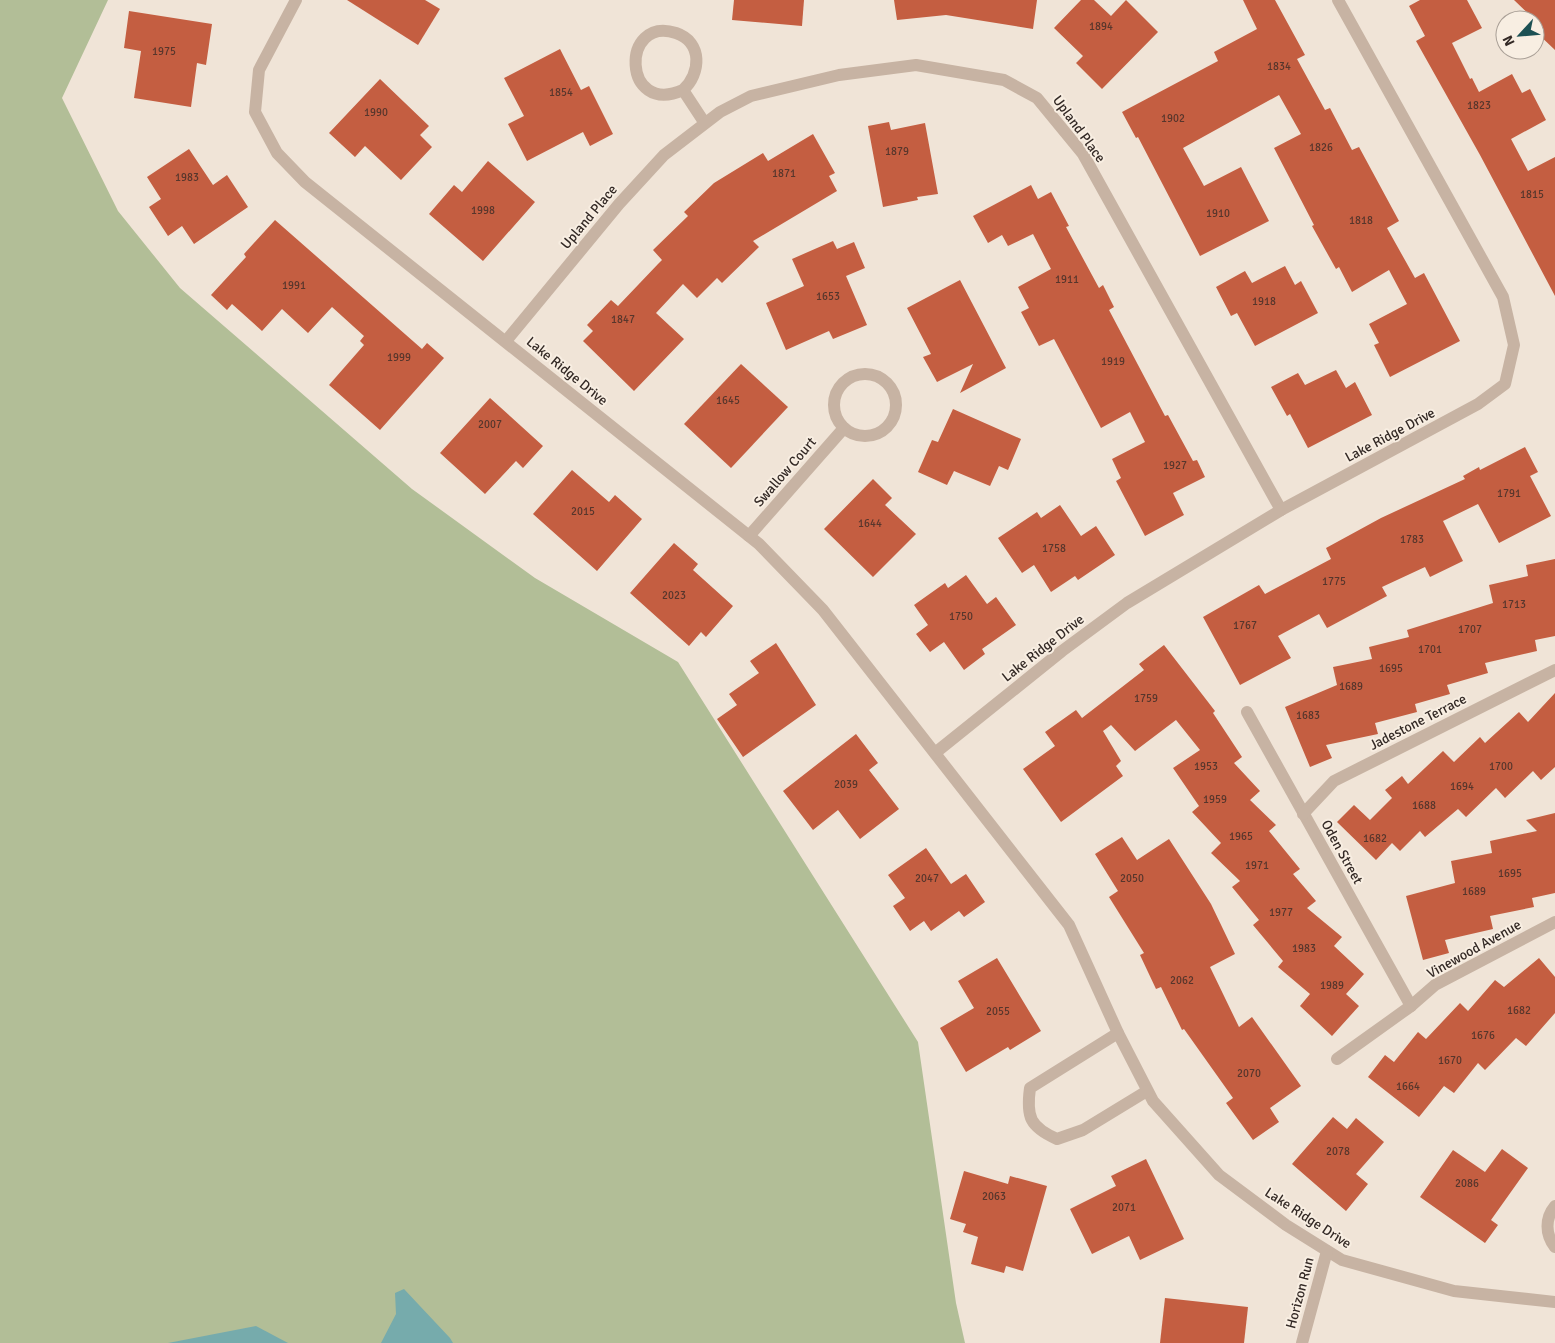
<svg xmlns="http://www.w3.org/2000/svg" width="1555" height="1343" font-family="Signika,sans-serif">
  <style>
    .green { fill: #b2be97 }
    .water { fill: #76abac }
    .building { fill: #c45e41 }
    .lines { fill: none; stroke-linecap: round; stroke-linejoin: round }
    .minor { stroke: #c7b3a3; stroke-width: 12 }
    .labels { text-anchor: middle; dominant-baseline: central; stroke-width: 4; stroke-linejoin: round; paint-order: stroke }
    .number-label { font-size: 11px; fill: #57362c }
    .street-label { font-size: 14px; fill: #332925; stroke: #f8eee2 }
  </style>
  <rect width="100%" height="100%" fill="#f0e4d7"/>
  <polygon class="green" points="0,0 108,0 62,98 118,211 180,288 412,489 535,578 678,662 918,1042 956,1303 965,1343 0,1343"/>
  <g class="water">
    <polygon points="404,1289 450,1338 453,1343 381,1343 396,1314 395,1293"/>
    <polygon points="256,1326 288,1343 168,1343"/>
  </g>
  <g class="building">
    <polygon points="347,0 425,0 440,9 418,45"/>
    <polygon points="734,0 804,0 802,26 732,20"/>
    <polygon points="894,0 1037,0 1033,29 946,15 897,20"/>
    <polygon points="1081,0 1094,0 1111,16 1126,0 1158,32 1102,89 1076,63 1083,56 1054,28"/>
    <polygon points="1243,0 1275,0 1305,55 1297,59 1325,110 1330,108 1352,150 1359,147 1399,221 1387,228 1415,278 1424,273 1460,341 1390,377 1374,345 1379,343 1369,324 1407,304 1389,270 1352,292 1339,267 1336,269 1312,226 1314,225 1274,148 1301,134 1279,95 1183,148 1204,186 1241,167 1269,221 1200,256 1138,137 1136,138 1122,112 1218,61 1214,52 1257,29"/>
    <polygon points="1420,0 1467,0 1482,28 1452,43 1470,79 1472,78 1479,92 1512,74 1522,93 1530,89 1546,120 1511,139 1528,171 1555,157 1555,296 1480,155 1416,41 1425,36 1409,6"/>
    <polygon points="1514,0 1555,0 1555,50 1535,31 1535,20"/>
    <polygon points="129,11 212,24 206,65 197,63 191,107 134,98 141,51 124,48"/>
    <polygon points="560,49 581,90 589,86 613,134 590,146 583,132 527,161 508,124 524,116 504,78"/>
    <polygon points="380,79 429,126 420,135 432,147 401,180 365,146 355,157 329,133"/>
    <polygon points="889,122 891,130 925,123 938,194 917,197 918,200 883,207 868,126"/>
    <polygon points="813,134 835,173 829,176 837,191 753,241 759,247 722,283 717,278 697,298 683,284 656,313 684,339 634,391 583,341 593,331 587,325 611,300 618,306 658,264 662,260 653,250 688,216 684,212 714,183 763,153 768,161"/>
    <polygon points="189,149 213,185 227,175 248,207 194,244 182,226 168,236 149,207 161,199 147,177"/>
    <polygon points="488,161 535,202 483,261 429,214 454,185 462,192"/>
    <polygon points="1031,185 1038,199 1051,192 1069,226 1066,227 1099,288 1103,285 1114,307 1109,310 1165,416 1168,415 1193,461 1197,460 1205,477 1173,493 1184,515 1145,536 1116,481 1121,478 1112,459 1145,442 1130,412 1101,428 1054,339 1039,346 1021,312 1029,308 1018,287 1051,269 1033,234 1008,246 1002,235 988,243 973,216"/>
    <polygon points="275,220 422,349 427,343 444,358 380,430 329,385 364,345 360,341 364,336 332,307 308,333 282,309 262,331 232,304 227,310 211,295 246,257 244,254"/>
    <polygon points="833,241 837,249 854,242 865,268 846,276 867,325 833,339 829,331 786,350 766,303 804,286 792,259"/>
    <polygon points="1285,266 1295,285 1301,281 1318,313 1255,346 1237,313 1231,316 1216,287 1245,271 1252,283"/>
    <polygon points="960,280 1006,368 960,393 973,364 937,382 923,357 931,354 907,308"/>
    <polygon points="741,364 788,407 731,468 684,424"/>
    <polygon points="1336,370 1346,388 1355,382 1372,415 1308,448 1290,414 1287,416 1271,387 1298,373 1305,385"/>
    <polygon points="490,398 543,446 523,468 516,461 485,494 440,453"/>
    <polygon points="953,409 1021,439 1008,470 999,466 990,486 954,471 947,485 918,472 932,440 938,442"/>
    <polygon points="1525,447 1538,472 1530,476 1551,516 1499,543 1478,504 1443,521 1463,561 1430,577 1425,567 1382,587 1387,596 1327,628 1319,614 1278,636 1291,658 1240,685 1203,617 1259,585 1265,594 1331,559 1326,548 1381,518 1465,479 1463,476 1479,467 1480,470"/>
    <polygon points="572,470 609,502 615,495 642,519 597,571 533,514"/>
    <polygon points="873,479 892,498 885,505 916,534 873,577 824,529"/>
    <polygon points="1060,505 1081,536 1096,526 1115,555 1078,580 1075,576 1051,592 1034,565 1022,573 998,538 1037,512 1041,518"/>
    <polygon points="674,543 698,564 693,570 733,606 706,637 701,632 689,646 630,593"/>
    <polygon points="1555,559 1555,636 1535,640 1537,651 1485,663 1488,673 1447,685 1450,694 1415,704 1417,712 1375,723 1378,734 1326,745 1332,758 1310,767 1285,707 1337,685 1333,667 1372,659 1369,647 1409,637 1407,630 1493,603 1489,585 1528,576 1526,565"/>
    <polygon points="966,575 987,604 996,597 1016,625 982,649 985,654 964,670 944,642 930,652 916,634 928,625 914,605 945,583 948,588"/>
    <polygon points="776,643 816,705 743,757 717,719 737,705 729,694 759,673 750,661"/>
    <polygon points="1164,645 1215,711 1213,713 1242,757 1234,763 1260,791 1250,800 1276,825 1269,831 1300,869 1293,874 1316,901 1307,908 1342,937 1334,946 1364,974 1346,994 1359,1006 1332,1036 1300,1006 1310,994 1278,967 1283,961 1253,925 1259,920 1232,887 1240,881 1211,853 1221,843 1192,812 1199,806 1173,768 1200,750 1176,720 1135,751 1111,725 1103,731 1121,761 1116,766 1123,776 1061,822 1023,769 1055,746 1045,732 1076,710 1082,718 1144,670 1139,664"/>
    <polygon points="1555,693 1555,767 1541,780 1533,771 1505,798 1496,788 1466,817 1458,809 1425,837 1420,831 1400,851 1392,843 1376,860 1337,822 1354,805 1370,820 1392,798 1385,790 1402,776 1408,784 1443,751 1454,762 1480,737 1485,743 1519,712 1528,722"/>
    <polygon points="856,734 878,763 869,770 899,809 860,839 838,810 813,830 783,791"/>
    <polygon points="1555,813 1555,893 1532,898 1534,907 1490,916 1493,929 1445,940 1449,953 1423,960 1406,896 1455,883 1451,861 1492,853 1490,841 1537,831 1526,820"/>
    <polygon points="1122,837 1137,860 1169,839 1211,904 1235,954 1210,967 1239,1027 1252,1017 1301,1086 1270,1108 1279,1122 1253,1140 1226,1103 1233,1098 1184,1029 1182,1030 1161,987 1156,989 1140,955 1144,953 1109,897 1118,891 1095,854"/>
    <polygon points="926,848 951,884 966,874 985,902 964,917 959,911 931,931 924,921 910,931 893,906 905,898 888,875"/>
    <polygon points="997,958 1041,1031 1010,1050 1008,1047 966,1072 940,1028 974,1008 958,981"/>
    <polygon points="1539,958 1555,977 1555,1013 1526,1046 1516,1038 1485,1070 1478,1063 1454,1093 1444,1086 1419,1117 1368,1077 1385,1055 1394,1062 1418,1032 1426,1039 1460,1003 1468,1011 1495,980 1504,987"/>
    <polygon points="1333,1117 1347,1129 1356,1118 1384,1142 1356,1174 1368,1184 1346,1211 1292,1164"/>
    <polygon points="1502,1149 1528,1168 1491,1220 1498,1225 1485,1243 1420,1197 1453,1150 1485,1172"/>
    <polygon points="1146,1159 1184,1239 1140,1260 1129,1236 1092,1254 1070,1209 1116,1186 1111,1176"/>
    <polygon points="964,1171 1008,1184 1010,1176 1047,1186 1023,1271 1006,1266 1004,1273 971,1264 978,1237 963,1232 966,1224 950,1219"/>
    <polygon points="1165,1298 1248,1307 1244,1343 1160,1343"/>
  </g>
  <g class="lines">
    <g class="minor">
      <polyline points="296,0 259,70 255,112 277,153 305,182 759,544 823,610 1069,925 1118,1033 1153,1101 1219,1175 1286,1225 1342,1260 1454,1291 1555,1302"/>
      <path d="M683 90C701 74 703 42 676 33 620 15 622 117 683 90L704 122"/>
      <polyline points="506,341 619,204 664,155 720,112 751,96 839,75 916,65 1004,80 1037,98 1083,154 1281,510"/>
      <circle cx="865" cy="405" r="31"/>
      <polyline points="749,536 844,428"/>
      <polyline points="1247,712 1411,1006"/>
      <polyline points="935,753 1062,651 1127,603 1281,510 1478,404 1505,384 1514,345 1503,297 1338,0"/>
      <polyline points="1303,814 1334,781 1555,670"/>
      <path d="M1118 1033 1030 1088C1026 1117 1030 1127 1057 1139L1083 1130 1147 1091"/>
      <polyline points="1337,1059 1411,1006 1435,985 1555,922"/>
      <path d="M1555 1206C1545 1218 1545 1234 1555 1247"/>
      <polyline points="1302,1343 1327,1251"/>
    </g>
  </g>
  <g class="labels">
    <g class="number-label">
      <text x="1101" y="26">1894</text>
      <text x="164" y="51">1975</text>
      <text x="1279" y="66">1834</text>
      <text x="561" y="92">1854</text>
      <text x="1479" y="105">1823</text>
      <text x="376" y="112">1990</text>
      <text x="1173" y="118">1902</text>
      <text x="1321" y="147">1826</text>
      <text x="897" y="151">1879</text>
      <text x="784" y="173">1871</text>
      <text x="187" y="177">1983</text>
      <text x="1532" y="194">1815</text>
      <text x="483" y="210">1998</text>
      <text x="1218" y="213">1910</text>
      <text x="1361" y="220">1818</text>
      <text x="1067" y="279">1911</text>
      <text x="294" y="285">1991</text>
      <text x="828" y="296">1653</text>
      <text x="1264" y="301">1918</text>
      <text x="623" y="319">1847</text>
      <text x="399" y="357">1999</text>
      <text x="1113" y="361">1919</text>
      <text x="728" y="400">1645</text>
      <text x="490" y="424">2007</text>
      <text x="1175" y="465">1927</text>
      <text x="1509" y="493">1791</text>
      <text x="583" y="511">2015</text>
      <text x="870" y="523">1644</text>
      <text x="1412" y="539">1783</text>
      <text x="1054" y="548">1758</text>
      <text x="1334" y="581">1775</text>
      <text x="674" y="595">2023</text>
      <text x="1514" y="604">1713</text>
      <text x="961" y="616">1750</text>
      <text x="1245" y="625">1767</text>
      <text x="1470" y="629">1707</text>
      <text x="1430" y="649">1701</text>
      <text x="1391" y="668">1695</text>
      <text x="1351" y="686">1689</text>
      <text x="1146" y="698">1759</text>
      <text x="1308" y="715">1683</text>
      <text x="1206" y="766">1953</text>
      <text x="1501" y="766">1700</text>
      <text x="846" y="784">2039</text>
      <text x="1462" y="786">1694</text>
      <text x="1215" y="799">1959</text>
      <text x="1424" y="805">1688</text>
      <text x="1241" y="836">1965</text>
      <text x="1375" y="838">1682</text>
      <text x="1257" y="865">1971</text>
      <text x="1510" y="873">1695</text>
      <text x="927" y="878">2047</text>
      <text x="1132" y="878">2050</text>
      <text x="1474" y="891">1689</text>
      <text x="1281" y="912">1977</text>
      <text x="1304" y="948">1983</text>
      <text x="1182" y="980">2062</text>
      <text x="1332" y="985">1989</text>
      <text x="1519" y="1010">1682</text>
      <text x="998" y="1011">2055</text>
      <text x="1483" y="1035">1676</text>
      <text x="1450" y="1060">1670</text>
      <text x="1249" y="1073">2070</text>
      <text x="1408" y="1086">1664</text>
      <text x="1338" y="1151">2078</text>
      <text x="1467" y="1183">2086</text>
      <text x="994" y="1196">2063</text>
      <text x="1124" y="1207">2071</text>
    </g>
    <g class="street-label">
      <text transform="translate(1079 129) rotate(54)">Upland Place</text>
      <text transform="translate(589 217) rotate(-50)">Upland Place</text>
      <text transform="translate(567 371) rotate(39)">Lake Ridge Drive</text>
      <text transform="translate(1390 435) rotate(-28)">Lake Ridge Drive</text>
      <text transform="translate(785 472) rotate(-49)">Swallow Court</text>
      <text transform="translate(1043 648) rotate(-38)">Lake Ridge Drive</text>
      <text transform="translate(1418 722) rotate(-27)">Jadestone Terrace</text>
      <text transform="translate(1342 852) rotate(61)">Oden Street</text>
      <text transform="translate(1474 949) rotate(-29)">Vinewood Avenue</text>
      <text transform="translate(1308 1218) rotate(33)">Lake Ridge Drive</text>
      <text transform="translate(1300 1293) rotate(-75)">Horizon Run</text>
    </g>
  </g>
  <g transform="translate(1520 35) rotate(244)"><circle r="24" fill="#f8eee2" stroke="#a99f96"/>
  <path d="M0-4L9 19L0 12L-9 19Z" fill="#1c5053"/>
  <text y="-8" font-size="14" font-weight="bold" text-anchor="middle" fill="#332925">N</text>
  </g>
</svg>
